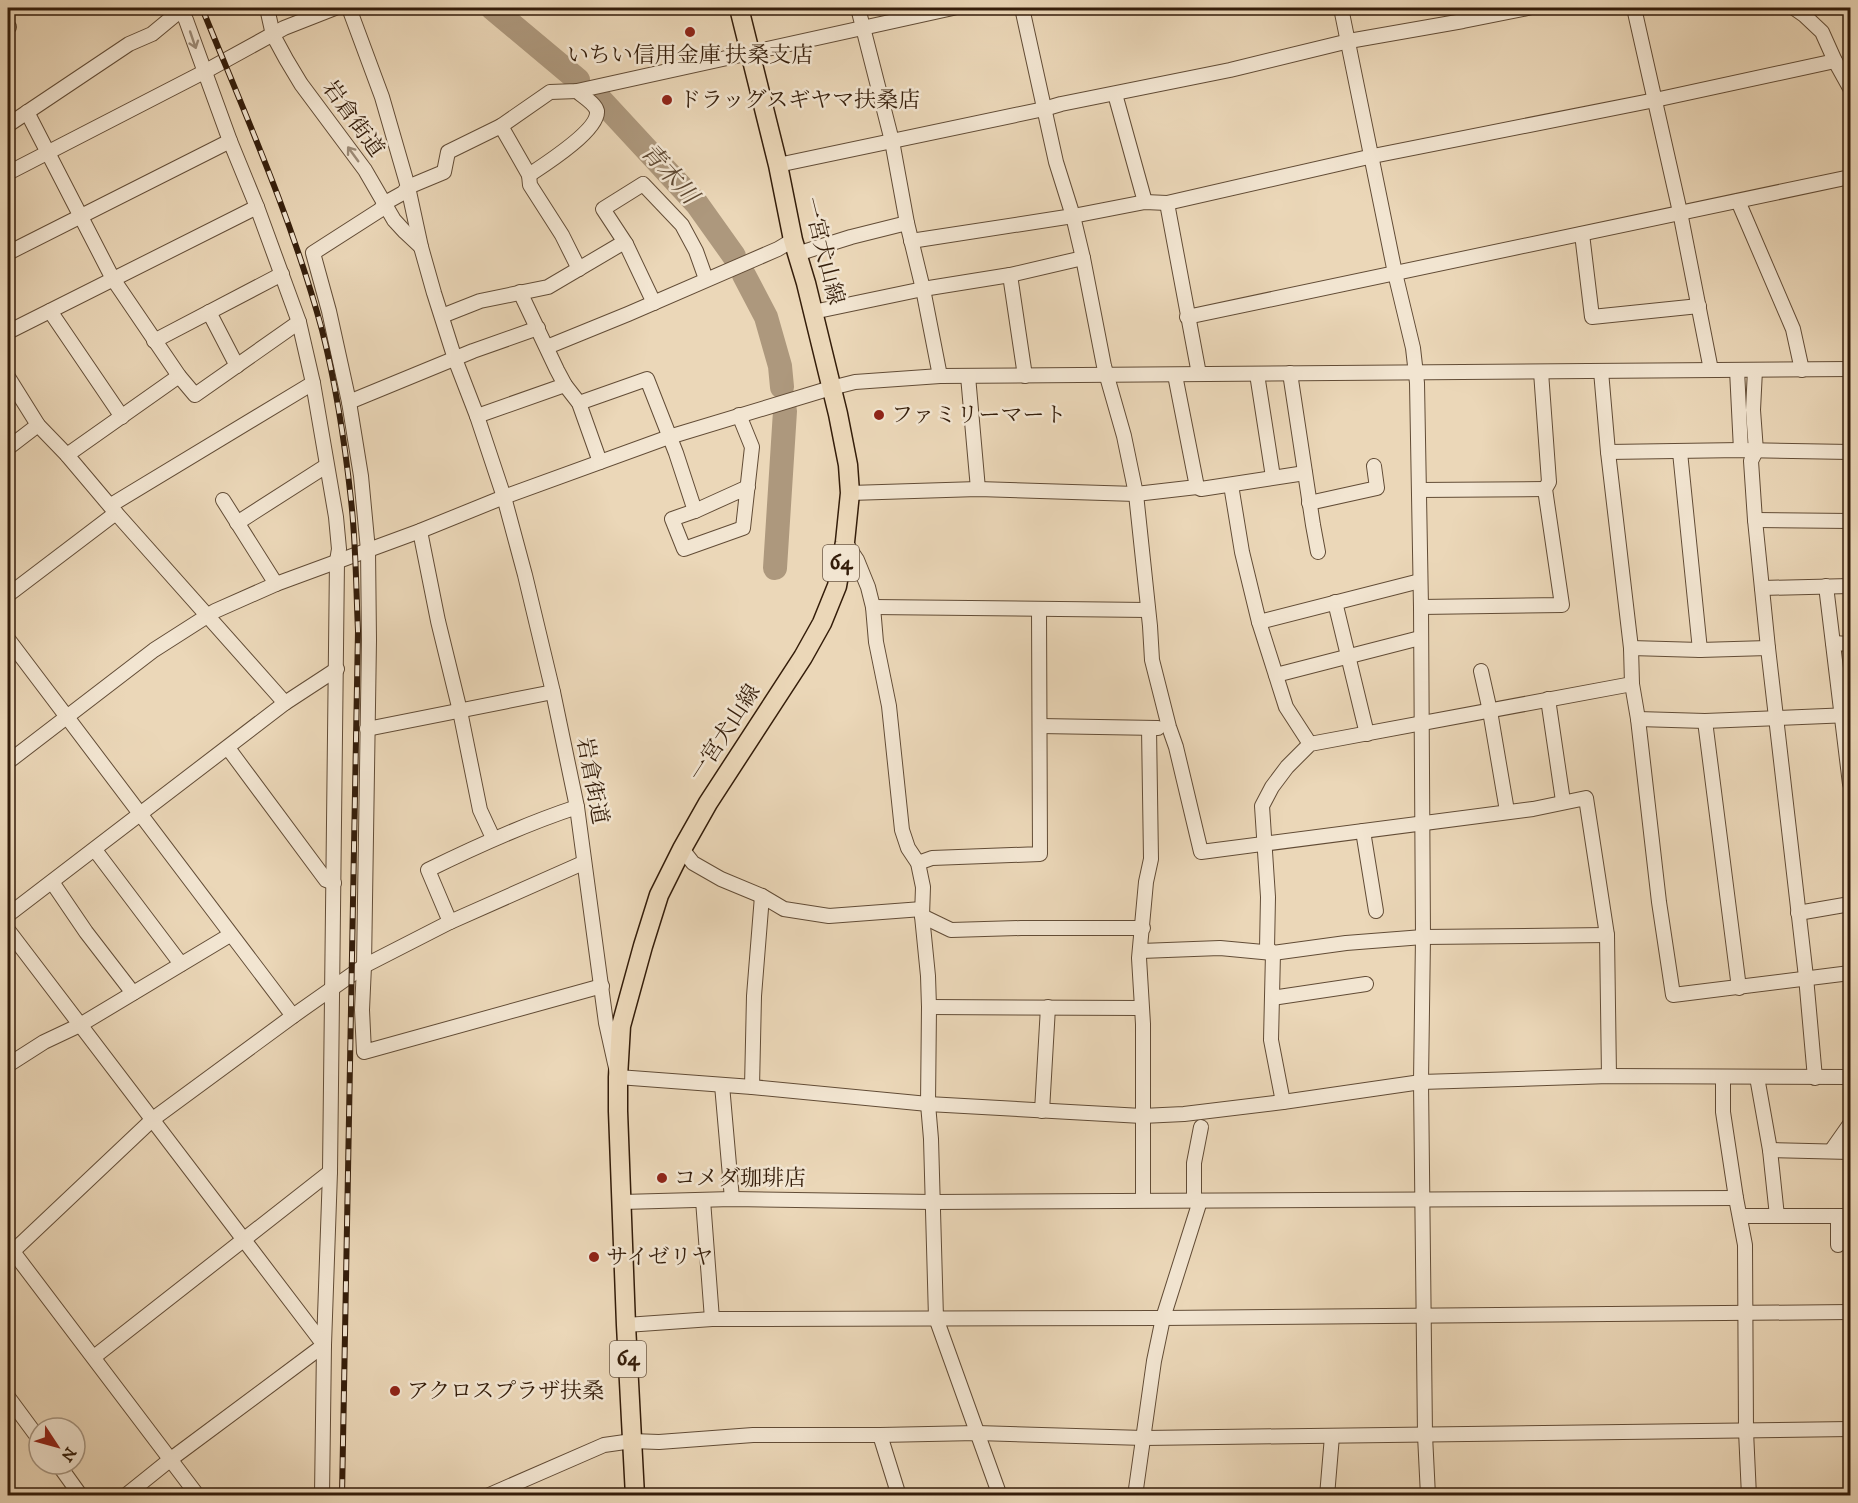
<svg xmlns="http://www.w3.org/2000/svg" width="1858" height="1503" font-family="'IM FELL DW Pica','Noto Serif JP',serif">
  <style>
    .lines { fill: none; stroke-linecap: round; stroke-linejoin: round }
    .river { stroke: #ad987d; stroke-width: 24 }
    .minor-casing { stroke: #624c36; stroke-width: 16 }
    .major-casing { stroke: #341d0a; stroke-width: 21 }
    .minor { stroke: #f2e5d1; stroke-width: 14 }
    .major { stroke: #ebd7b8; stroke-width: 18 }
    .rail-casing { stroke: #341d0a; stroke-width: 6 }
    .rail { stroke: #f2e5d1; stroke-width: 4; stroke-dasharray: 11; stroke-linecap: butt }
    .oneway { stroke: #9c8b77 }
    .poi-dot { fill: #8f2418; stroke: #f2e5d1; stroke-width: 2 }
    .labels { text-anchor: middle; dominant-baseline: central; stroke-width: 5; stroke-linejoin: round; paint-order: stroke }
    .shield { fill: #f2e5d1; stroke: #6d5946; stroke-width: 1.5 }
    .shield-label { font-size: 21px; font-weight: bold; fill: #341d0a }
    .poi-label { font-size: 22px; fill: #341d0a; stroke: #f2e5d1; text-anchor: start }
    .street-label { font-size: 22px; fill: #341d0a; stroke: #f2e5d1 }
    .water-label { font-size: 24px; font-style: italic; fill: #5e4832; stroke: #f2e5d1 }
  </style>
  <rect width="100%" height="100%" fill="#ebd7b8"/>
  <filter id="stains"><feTurbulence type="fractalNoise" baseFrequency=".00333" numOctaves="4"/><feColorMatrix values="0 0 0 0 .2 0 0 0 0 .09 0 0 0 0 .02 0 0 0 .5 -.17"/></filter>
  <radialGradient id="worn" r=".72"><stop offset=".6" stop-color="#630" stop-opacity="0"/><stop offset="1" stop-color="#630" stop-opacity=".3"/></radialGradient>
  <g class="lines">
    <g class="river">
      <polyline points="492,8 578,80"/>
      <polyline points="598,97 697,204 734,256"/>
      <polyline points="744,275 766,317 780,366 782,387"/>
      <polyline points="775,568 785,411"/>
    </g>
    <defs>
      <g id="minor">
        <polyline points="180,8 186,20 230,141 257,207 299,322 313,383 336,517 339,549 337,561 330,1172 324,1345 322,1496"/>
        <polyline points="267,8 273,35 286,59 301,84 365,170 394,220 405,232 421,247"/>
        <polyline points="349,8 382,97 408,187 421,247 434,293 455,359 477,416 504,497 525,575 553,692 577,807 606,1023 618,1077 752,1087 928,1104 1142,1116 1184,1114 1283,1102 1421,1082 1609,1076 1850,1077"/>
        <polyline points="858,8 892,141 907,223 923,289 940,376"/>
        <polyline points="1022,8 1056,162 1073,216 1083,258 1104,366 1124,436 1136,494 1150,626 1152,660 1169,727 1176,747 1201,852 1533,809 1586,798 1607,935 1609,1076"/>
        <polyline points="1341,8 1395,273 1413,348 1417,383 1421,607 1423,937 1421,1082 1425,1435 1428,1496"/>
        <polyline points="1634,8 1680,212 1711,370"/>
        <polyline points="1794,8 1804,15 1822,32 1835,61 1850,88"/>
        <polyline points="8,26 9,27"/>
        <polyline points="1115,94 1145,202"/>
        <polyline points="27,112 113,279 179,376 195,395 299,322"/>
        <polyline points="8,125 129,44 152,34 181,10"/>
        <path d="M501 126 529 175C544 165 599 130 597 111 595 103 582 96 577 91"/>
        <polyline points="778,165 1044,109 1061,104 1230,70 1349,41 1463,21 1528,8"/>
        <polyline points="8,173 204,72 284,28 335,8"/>
        <polyline points="529,175 530,185 562,235 579,269"/>
        <polyline points="1738,201 1793,329 1802,370"/>
        <polyline points="1167,203 1199,374"/>
        <polyline points="1582,234 1592,317 1699,306"/>
        <polyline points="911,241 1073,216 1145,202 1167,203 1373,156 1655,100 1835,61"/>
        <polyline points="8,253 230,141"/>
        <polyline points="797,254 851,237 907,223"/>
        <polyline points="1010,275 1025,376"/>
        <polyline points="520,292 557,370 565,385 579,403 600,462"/>
        <polyline points="654,303 626,244 603,209 643,184 682,225 696,251 706,279"/>
        <polyline points="50,311 122,417"/>
        <polyline points="209,312 237,366"/>
        <polyline points="813,312 923,289 1010,275 1083,258"/>
        <polyline points="442,316 480,301 548,287 621,244 626,244"/>
        <polyline points="1187,317 1850,177"/>
        <polyline points="8,332 257,207"/>
        <polyline points="154,341 282,274"/>
        <polyline points="547,347 628,314 778,249 793,240"/>
        <polyline points="1737,370 1741,450"/>
        <polyline points="1755,370 1753,410 1756,451 1751,461 1755,520 1768,648 1806,977 1815,1078"/>
        <polyline points="1601,371 1608,452 1631,648 1632,684 1638,719 1659,902 1673,995 1850,973"/>
        <polyline points="1290,373 1313,525 1318,552"/>
        <polyline points="1257,374 1273,477"/>
        <polyline points="968,376 978,489"/>
        <polyline points="8,377 38,425 67,455 116,513 285,703"/>
        <polyline points="349,402 473,351 538,328"/>
        <polyline points="579,403 647,379 676,453 695,511"/>
        <polyline points="739,415 752,447 743,528 684,549 672,519 695,511 748,487"/>
        <polyline points="477,416 565,385"/>
        <polyline points="8,448 38,425"/>
        <polyline points="1608,452 1741,450 1850,452"/>
        <polyline points="1680,452 1700,650"/>
        <polyline points="67,455 179,376"/>
        <polyline points="1231,485 1242,552 1259,622 1286,707 1310,744"/>
        <polyline points="1197,487 1201,489 1305,473"/>
        <polyline points="1419,490 1545,489"/>
        <polyline points="850,493 978,489 1136,494 1197,487 1175,375"/>
        <polyline points="223,500 276,584"/>
        <polyline points="1309,503 1377,488 1374,466"/>
        <polyline points="111,505 313,383"/>
        <polyline points="1755,520 1850,521"/>
        <polyline points="237,523 326,466"/>
        <polyline points="420,531 438,621 460,711 480,810 493,838"/>
        <polyline points="845,542 857,560 868,587 873,607 876,642 889,706 902,830 908,848 918,863 923,887 922,916 928,976 929,1007 928,1104 931,1139 936,1318 1000,1496"/>
        <polyline points="1826,586 1850,784"/>
        <polyline points="1762,588 1850,586"/>
        <polyline points="8,595 116,513"/>
        <polyline points="1335,602 1367,734"/>
        <polyline points="873,607 1148,610"/>
        <polyline points="1421,607 1562,605 1545,489 1549,482 1541,372"/>
        <polyline points="1259,622 1420,581"/>
        <polyline points="8,639 293,1016"/>
        <polyline points="1833,643 1850,644"/>
        <polyline points="1631,648 1700,650 1768,648"/>
        <polyline points="1481,671 1490,711 1507,811"/>
        <polyline points="1276,675 1420,638"/>
        <polyline points="1548,699 1563,801"/>
        <polyline points="1638,719 1705,721 1850,715"/>
        <polyline points="1705,721 1739,988"/>
        <polyline points="1040,726 1158,728"/>
        <polyline points="367,729 553,692"/>
        <polyline points="228,748 326,880 334,883"/>
        <polyline points="8,762 154,650 215,611 276,584 420,531 504,497 669,437 831,388 855,382 940,376 1850,369"/>
        <polyline points="1363,831 1376,911"/>
        <polyline points="682,849 693,863 721,879 762,896 784,909 829,916 922,909"/>
        <polyline points="95,850 181,964"/>
        <polyline points="918,863 932,858 1040,854 1039,609"/>
        <polyline points="52,882 86,932 133,993"/>
        <polyline points="1798,913 1850,904"/>
        <polyline points="8,915 285,703 337,669"/>
        <polyline points="922,916 951,930 1021,928 1143,928"/>
        <path d="M450 922 428 870C477 846 525 824 577 807"/>
        <polyline points="8,930 324,1345"/>
        <polyline points="1141,951 1220,948 1273,953 1346,943 1423,937 1607,935"/>
        <polyline points="602,986 364,1052 362,1010 364,966 369,640 368,550 361,476 349,402 329,311 313,253 380,210 385,203 403,193 408,187 444,172 448,152 501,126 550,92 577,91 953,8"/>
        <polyline points="1272,998 1366,984"/>
        <polyline points="929,1007 1141,1008"/>
        <polyline points="8,1065 44,1042 80,1025 230,935"/>
        <polyline points="1723,1077 1723,1112 1736,1198 1745,1245 1746,1431 1749,1496"/>
        <polyline points="1757,1077 1770,1150 1777,1216"/>
        <polyline points="722,1085 732,1199"/>
        <polyline points="752,1087 754,996 762,896"/>
        <polyline points="1283,1102 1271,1040 1273,953 1267,948 1268,897 1262,806 1272,787 1287,767 1310,744 1632,684"/>
        <polyline points="1042,1111 1048,1007"/>
        <polyline points="1770,1150 1850,1152"/>
        <polyline points="1831,1151 1850,1124"/>
        <polyline points="703,1200 712,1319"/>
        <polyline points="1143,1200 1143,1024 1139,958 1146,882 1151,859 1149,728"/>
        <polyline points="1194,1201 1194,1163 1201,1127"/>
        <polyline points="622,1202 732,1199 933,1202 1736,1198"/>
        <polyline points="1740,1216 1850,1216"/>
        <polyline points="8,1245 198,1496"/>
        <polyline points="1838,1245 1838,1216"/>
        <polyline points="8,1256 153,1119 293,1016 364,966 450,922 583,863"/>
        <polyline points="626,1325 712,1319 1163,1318 1850,1312"/>
        <polyline points="94,1357 330,1172"/>
        <polyline points="8,1397 39,1439"/>
        <polyline points="880,1435 899,1496"/>
        <polyline points="58,1464 81,1496"/>
        <polyline points="125,1496 171,1459 324,1345"/>
        <polyline points="487,1496 604,1445 632,1441 659,1442 753,1435 880,1435 977,1433 1144,1438 1850,1429"/>
        <polyline points="1135,1496 1154,1361 1163,1318 1200,1201"/>
        <polyline points="1327,1496 1332,1436"/>
      </g>
      <polyline id="major" points="635,1496 626,1325 618,1111 618,1077 621,1026 643,946 659,895 682,849 708,803 803,657 822,623 837,586 845,542 850,493 848,465 838,414 806,283 793,240 778,165 739,8"/>
    </defs>
    <use href="#minor" class="minor-casing"/>
    <use href="#major" class="major-casing"/>
    <use href="#minor" class="minor"/>
    <use href="#major" class="major"/>
    <defs>
      <path id="rail" d="M202 8C245 114 292 219 322 330 336 385 345 444 351 500 356 543 356 588 358 631L342 1496"/>
    </defs>
    <use href="#rail" class="rail-casing"/>
    <use href="#rail" class="rail"/>
  </g>
  <defs><path id="oneway-shaft" d="M-6 0H5M1.5-3L5.5 0L1.5 3" fill="none" stroke-width="1.6" stroke-linecap="round" stroke-linejoin="round" transform="scale(1.5)"/></defs>
  <g class="oneway">
    <use href="#oneway-shaft" transform="translate(193 40) rotate(71)"/>
    <use href="#oneway-shaft" transform="translate(353 154) rotate(-126)"/>
  </g>
  <g class="poi-dot">
    <circle cx="690" cy="32" r="6"/>
    <circle cx="667" cy="100" r="6"/>
    <circle cx="879" cy="415" r="6"/>
    <circle cx="662" cy="1178" r="6"/>
    <circle cx="594" cy="1257" r="6"/>
    <circle cx="395" cy="1391" r="6"/>
  </g>
  <g class="labels">
    <g class="shield">
      <rect x="823" y="545" width="36" height="36" rx="4.5"/>
      <rect x="610" y="1341" width="36" height="36" rx="4.5"/>
    </g>
    <g class="shield-label">
      <text x="841" y="563">64</text>
      <text x="628" y="1359">64</text>
    </g>
    <g class="poi-label">
      <text x="690" y="55" text-anchor="middle">いちい信用金庫 扶桑支店</text>
      <text x="679" y="100">ドラッグスギヤマ扶桑店</text>
      <text x="891" y="415">ファミリーマート</text>
      <text x="674" y="1178">コメダ珈琲店</text>
      <text x="606" y="1257">サイゼリヤ</text>
      <text x="407" y="1391">アクロスプラザ扶桑</text>
    </g>
    <g class="street-label">
      <text transform="translate(353 119) rotate(54)">岩倉街道</text>
      <text transform="translate(823 251) rotate(76)">一宮犬山線</text>
      <text transform="translate(725 733) rotate(-57)">一宮犬山線</text>
      <text transform="translate(592 781) rotate(79)">岩倉街道</text>
    </g>
    <g class="water-label">
      <text transform="translate(669 174) rotate(48)">青木川</text>
    </g>
  </g>
  <rect width="1858" height="1503" fill="none" stroke="#ebd7b8" stroke-width="30"/>
  <rect x="9" y="9" width="1840" height="1485" fill="none" stroke="#341d0a" stroke-width="3"/>
  <rect x="15" y="15" width="1828" height="1473" fill="none" stroke="#341d0a" stroke-width="1.5"/>
  <g transform="translate(57 1446) rotate(126)"><circle r="28" fill="#f2e5d1" stroke="#a69581" stroke-width="1.5"/>
  <path d="M0-4.5L10 22L0 15L-10 22Z" fill="#8f2418"/>
  <text y="-9" font-size="16" font-weight="bold" text-anchor="middle" fill="#341d0a">N</text>
  </g>
  <rect width="100%" height="100%" filter="url(#stains)"/>
  <rect width="100%" height="100%" fill="url(#worn)"/>
</svg>
